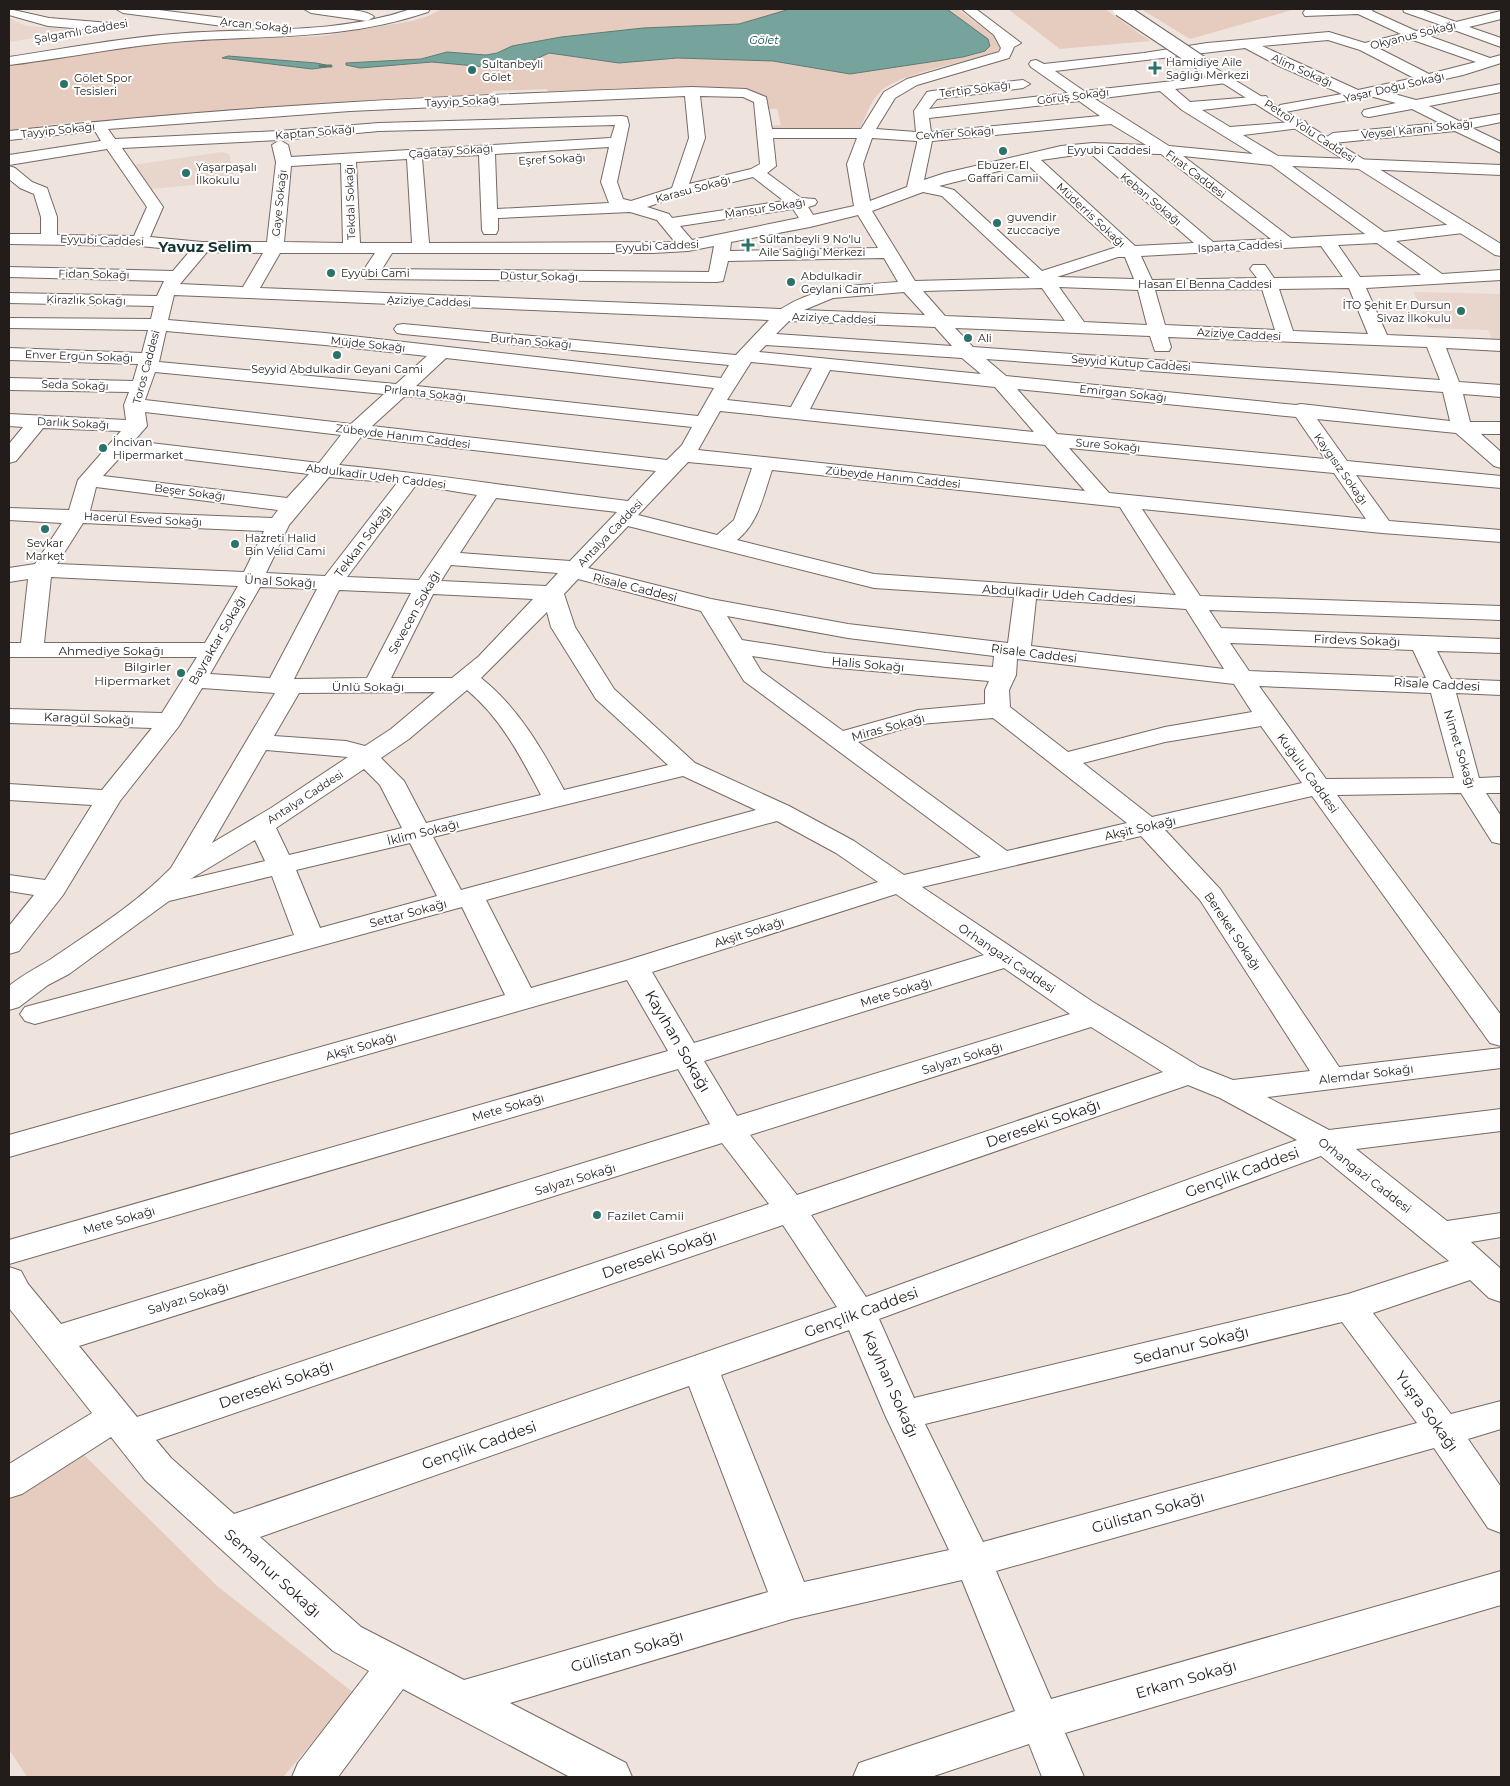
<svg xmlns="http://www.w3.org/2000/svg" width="1510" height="1786" font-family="Montserrat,sans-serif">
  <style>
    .built { fill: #e8d5cb }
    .green { fill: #e6ccbe }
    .water { fill: #76a49c; stroke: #5d7c75 }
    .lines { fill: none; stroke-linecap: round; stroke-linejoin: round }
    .stream { stroke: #5d7c75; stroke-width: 3 }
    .minor-casing { stroke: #756a65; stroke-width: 2 }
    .major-casing { stroke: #756a65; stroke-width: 2 }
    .minor { fill: #fff; fill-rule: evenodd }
    .major { fill: #fff; fill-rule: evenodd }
    .major-bridge-casing { stroke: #756a65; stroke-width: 16; stroke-linecap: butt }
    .major-bridge { stroke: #fff; stroke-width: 14 }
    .poi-dot { fill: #2b736a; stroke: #fff; stroke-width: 2 }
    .labels { text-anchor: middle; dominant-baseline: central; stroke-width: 4; stroke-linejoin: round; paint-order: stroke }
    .far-street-label { font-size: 11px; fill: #221d1b; stroke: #fff }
    .far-water-label { font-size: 11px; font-style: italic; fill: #0e514a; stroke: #fff }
    .far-poi-label { font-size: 11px; fill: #221d1b; stroke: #fff; text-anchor: start }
    .street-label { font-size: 12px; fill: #221d1b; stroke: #fff }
    .poi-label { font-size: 12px; fill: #221d1b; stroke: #fff; text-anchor: end }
    .far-district-label { font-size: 15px; font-weight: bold; fill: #133430; stroke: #fff }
    .near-street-label { font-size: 15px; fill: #221d1b; stroke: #fff }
  </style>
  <rect width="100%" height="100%" fill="#efe3dd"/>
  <g class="built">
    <polygon points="9,18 26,26 84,30 9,42"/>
    <polygon points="222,152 229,154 235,181 151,189 133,165"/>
    <polygon points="1414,292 1501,294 1501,341 1493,341 1488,330 1428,328"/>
  </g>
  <g class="green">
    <path d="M442 9H958L997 38 1000 48 994 54C967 62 897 73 879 93 870 102 865 119 859 130L773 131 770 126 781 125 777 109H766V97L548 93 547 89 493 91 488 96 92 123 91 120 38 126 41 130 9 132V64L150 43 323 36 412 21 428 16Z"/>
    <polygon points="1008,9 1105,9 1150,41 1060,49"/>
    <polygon points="1141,9 1311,9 1292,10 1190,39"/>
    <polygon points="82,1453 217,1586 354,1693 283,1777 27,1777 9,1749 9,1497"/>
  </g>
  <g class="water">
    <polygon points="790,9 947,9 977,31 988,39 990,46 985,51 963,57 850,74 773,61 677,58 619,63 549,53 521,66 486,67 432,62 360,68 346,65 346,63 421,59 447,52 486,55 497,53 512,46 561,37 643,28 739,24"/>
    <polygon points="228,56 316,63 326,65 327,67 312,69 222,58"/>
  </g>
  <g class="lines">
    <polyline class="stream" points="320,66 331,66"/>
    <defs>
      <g id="minor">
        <polygon points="9,9 49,18 110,23 117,27 110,31 48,26 9,15"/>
        <polygon points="116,9 151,9 223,18 230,22 223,26 123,13"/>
        <path d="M304 9C318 8 365 7 374 17L367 21 311 13Z"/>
        <path d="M411 9H430L428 12C345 40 272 35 186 41 127 45 68 58 9 65V57C68 48 126 37 186 33 262 28 338 34 411 9Z"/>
        <path d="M962 9H976L1021 43 1014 47 1009 58 917 85 895 98 876 129 916 132 914 111 927 92 932 91 1023 80 1030 84 1023 88 937 99 929 109 1068 93 1031 67 1029 64 1031 61 1036 60 1044 64 1144 53 1207 43 1329 32 1365 43 1401 34 1358 14 1305 16 1303 13 1305 10 1310 9H1373L1372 11 1416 31 1441 25 1404 12 1403 9H1420L1456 22 1501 11V19L1469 27 1501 38V47L1454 30 1429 36 1490 58 1501 55V63L1463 75 1387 92 1416 100 1501 84V92L1429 106 1459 121 1501 114V122L1472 128 1501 142V153L1455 131 1333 143 1328 141 1325 138 1333 133 1440 123 1412 109 1369 117 1364 116 1362 113 1364 110 1396 103 1370 96 1285 112 1280 111 1278 108 1280 105 1342 94 1277 65 1245 48 1055 71 1084 91 1227 75 1232 76 1234 79 1232 82 1227 83 1175 89 1190 102 1266 96 1268 99 1261 103 1202 110 1230 127 1305 121 1307 124 1300 128 1243 135 1278 156 1501 165V175L1292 166 1384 232 1463 223 1469 224 1471 228 1469 232 1463 233 1396 241 1442 274 1501 270V280L1366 288 1387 335 1501 340V351L1446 348 1459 382 1501 385V397L1463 394 1470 422H1501V434H1481L1501 452V468L1494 466 1456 433 1317 419 1347 461 1501 476V488L1356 475 1389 521 1501 530V542L1382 533 1142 509 1200 596 1501 606V620L1209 610 1221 628 1501 639V653L1437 651 1451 679 1501 681V695L1456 693 1479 778 1501 777V793H1486L1501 816V844L1492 842 1461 793 1337 795 1501 1015V1046L1490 1043 1312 796 1165 830 1220 889 1339 1067 1501 1048V1068L1267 1097 1329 1130 1501 1109V1131L1356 1149 1447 1221 1501 1213V1237L1471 1242 1501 1269V1302L1489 1298 1470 1280 1373 1313 1451 1414 1501 1401V1429L1468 1439 1501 1487V1533L1488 1528 1434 1448 996 1571 1051 1699 1501 1571V1605L1065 1733 1084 1777H1042L1029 1744 931 1777H853L859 1763 1015 1711 962 1580 792 1619 510 1703 626 1763 632 1777H570L403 1689 338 1777H292L298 1763 369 1671 333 1651 145 1480 111 1437 22 1494 9 1498V1464L92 1413 9 1308V1267L21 1271 28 1284 61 1324 710 1124 678 1069 9 1264V1240L668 1051 627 980 9 1157V1135L505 995 462 907 35 1024 25 1021 20 1014 25 1007 294 935 272 876 169 901 69 974 48 985 19 1007 9 1010V986C22 975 37 968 51 959 92 931 136 904 171 868L275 693 202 688 179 726 120 801 63 895 19 951 9 954V926L34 895 9 891V875L45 880 92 805 9 800V784L102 790 152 728 9 723V709L162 713 197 657H9V643H21L28 579 9 582V568L35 564 62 523 9 520V508L69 510 78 480 121 431 43 428 16 461 9 463V444L23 427 9 426V414L126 420 124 405 129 392 9 390V378L133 381 138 364 9 360V348L142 353 148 330 9 328V318L151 319 154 306 9 303V293L157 296 164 281 9 277V267L173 271 190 251 140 246 9 244V234H41V217L34 194 20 188 9 179V166L15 168 32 182 47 188 57 217V235L134 236 147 207 107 149 9 165V155L101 141 95 131 9 140V131C236 105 464 95 692 87L746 89 766 97 772 129H861L884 92 907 79 999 52 1001 48 994 35ZM1328 40 1360 50 1414 78 1358 90 1262 46ZM1413 40 1476 62 1429 74 1378 48ZM1160 91 1182 110 1253 154 1169 146 1095 99ZM685 96 689 138 672 188 631 201 623 199 617 182 629 125 627 117 622 116 379 123 279 131 115 139 108 129 350 111ZM700 96 743 97 754 102 760 164 751 169 689 184 705 138ZM1079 101 1100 116 931 132 929 118ZM1111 124 1146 145 1093 143 1061 146 945 173 924 180 932 141ZM615 125 611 138 291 157 288 145 280 140 379 131ZM773 138H857L847 164 854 206 813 215 808 207 815 205 817 202 815 199 801 198 767 173 776 166ZM872 138 917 141V143L907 187 870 201 863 164ZM280 140 272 145 276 162 267 242H202L150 237 163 207 122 148ZM609 147 601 182 609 203 497 209 495 154ZM1090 153 1194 243 1135 246 1041 160ZM1108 153 1161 154 1271 239 1213 242ZM479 155 482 230 484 234H496L498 230V218L630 212 657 220 675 242 429 243 422 158ZM1183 156 1271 165 1365 234 1291 238ZM407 159 412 243H360L356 162ZM341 163 343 243 284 242 291 166ZM1027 164 1117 247 1042 271 954 190 939 186ZM753 177 784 201 672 218 669 214 647 207 685 194ZM923 192 942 196 1030 278 915 281 872 211ZM793 209 799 218 692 240 680 226ZM858 215 878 248 730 251 731 242 810 227ZM1377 243 1421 275 1360 277 1338 245ZM714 246 709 272 382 269 392 253H653L688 251ZM1321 246 1343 277 1274 278 1265 265H1253L1250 269 1257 278 1152 280 1141 256ZM207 252 263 253 243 287 180 284ZM280 253H375L361 274 364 278 370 279 717 282 723 281 728 261 884 258 898 282C856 285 817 286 781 309L260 288ZM1118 257H1125L1134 279 1057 277ZM1059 287 1138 290 1147 325 1084 322ZM1042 288 1065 321 945 316 923 291ZM1349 288 1368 334 1293 331 1279 289ZM1262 289 1275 330 1165 325 1155 290ZM904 292 925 315 804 310 833 298ZM174 295 248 298 769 320 736 355 403 324 397 325 394 329 397 333 403 334 729 365 721 378 325 333 168 320ZM789 321 935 327 952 346 776 334ZM955 328 1150 336 1155 351H1169L1171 347 1168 337 1427 347 1440 380 973 347ZM166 331 325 345 427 356 396 384 159 362ZM766 345 962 358 981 374 759 352ZM446 358 714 388 698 416 416 386ZM986 359 1443 392 1450 421 1301 404 1296 405 1006 376ZM751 362 812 368 791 407 727 400ZM830 370 995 387 1034 432 810 409ZM155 372 384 394 351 424 145 400ZM1017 389 1296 417 1325 459 1057 434ZM405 396 692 427 682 445 667 460 372 426ZM720 411 1045 445 1085 491 698 450ZM145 412 341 435 319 463 134 441 147 426ZM361 437 656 471 628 501C531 490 435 474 339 465ZM1069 448 1334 473 1366 519 1109 493ZM125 452 309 474 287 498 103 476ZM688 462 752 468 734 520 717 535 638 515ZM772 470 1120 507 1176 595 874 574 737 540C759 522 763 496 772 470ZM329 477 397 483 325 576 266 573 289 525ZM416 485 477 495 419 580 347 577ZM96 487 278 510 272 518 90 511ZM496 498 617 512 570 561 460 553ZM83 523 264 531 244 572 57 564ZM628 526 874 588 1014 597 1008 643 848 624 711 599 588 568ZM451 565 558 573 546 586 441 581ZM51 577 238 586 205 643H44ZM578 579 701 611 744 681 981 857 904 875 854 841 789 806 695 763 614 689 575 627 564 594ZM260 587 317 589 270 678 210 674ZM339 590 411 593 367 678 294 679ZM433 594 533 599 479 656 452 678H391ZM1036 599 1186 609 1224 669 1031 646ZM547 612 551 627 596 699 668 765 564 790C542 749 518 707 481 678ZM727 616 848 638 994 656 993 667 826 653 742 640ZM1230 643 1413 650 1426 678 1249 671ZM752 656 826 667 989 681 985 690V704L918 710 843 731 761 671ZM1017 659 1234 684 1252 712 1165 727 1068 752 1010 707 1009 690 1016 675ZM1259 686 1431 693 1454 778 1326 779ZM467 690C501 718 521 757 541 795L426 823 404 781 381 758 409 739ZM435 692 391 729 365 746 346 741 274 736 299 693ZM993 718 1127 823 1007 851 858 742 920 724ZM1261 726 1302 783 1152 817 1083 763 1165 742ZM266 750 348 757 271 808 212 843ZM364 769 380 785 402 828 289 855 276 828ZM683 776 756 810 461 890 433 837ZM777 821 836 853 878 882 625 961 531 988 486 900ZM1141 836 1200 900 1310 1071 1233 1080 1200 1067 1093 1002 922 887ZM255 840 265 861 190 879 192 878ZM410 843 437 896 320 928 296 870ZM896 894 984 955 694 1043 652 972ZM1004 968 1070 1014 737 1116 704 1061ZM1091 1027 1163 1072 797 1195 750 1135ZM1188 1085 1220 1098 1297 1140 866 1297 811 1215ZM722 1143 769 1204 137 1417 79 1346ZM1321 1156 1449 1261 1348 1294 914 1398 879 1319ZM783 1225 837 1307 234 1514 171 1458 156 1440ZM1342 1322 1417 1423 983 1542 925 1424ZM849 1330 885 1415 949 1550 804 1582 721 1375ZM689 1386 768 1592 464 1680 361 1627 260 1537Z"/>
      </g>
      <polygon id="major" points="1207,63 1501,244 1501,256 1495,255 1202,70 1200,67"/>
    </defs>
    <use href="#minor" class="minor-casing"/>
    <use href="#major" class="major-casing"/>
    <use href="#minor" class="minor"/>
    <use href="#major" class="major"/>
    <defs>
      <polyline id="major-bridge" points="1120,9 1207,67"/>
    </defs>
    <use href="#major-bridge" class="major-bridge-casing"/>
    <use href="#major-bridge" class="major-bridge"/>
  </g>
  <g class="poi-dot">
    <path d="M1152.5 60.5h5v5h5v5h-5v5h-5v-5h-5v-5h5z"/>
    <circle cx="472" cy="70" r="5"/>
    <circle cx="64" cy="84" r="5"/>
    <circle cx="1003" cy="151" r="5"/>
    <circle cx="186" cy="173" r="5"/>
    <circle cx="997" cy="223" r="5"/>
    <path d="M745.5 237.5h5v5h5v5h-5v5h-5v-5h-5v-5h5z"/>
    <circle cx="331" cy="273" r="5"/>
    <circle cx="791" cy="282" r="5"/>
    <circle cx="1461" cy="311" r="5"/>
    <circle cx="968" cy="338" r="5"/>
    <circle cx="337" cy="355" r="5"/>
    <circle cx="103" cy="448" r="5"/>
    <circle cx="45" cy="529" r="5"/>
    <circle cx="235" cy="544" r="5"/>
    <circle cx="181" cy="673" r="5"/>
    <circle cx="597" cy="1215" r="5"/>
  </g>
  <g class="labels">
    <g class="far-street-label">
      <text transform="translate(256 25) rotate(6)">Arcan Sokağı</text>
      <text transform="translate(81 31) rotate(-10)">Şalgamlı Caddesi</text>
      <text transform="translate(1413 35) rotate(-14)">Okyanus Sokağı</text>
      <text transform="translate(1302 70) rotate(24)">Alim Sokağı</text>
      <text transform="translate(1394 87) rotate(-13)">Yaşar Doğu Sokağı</text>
      <text transform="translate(975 89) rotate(-7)">Tertip Sokağı</text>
      <text transform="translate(1073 96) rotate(-7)">Görüş Sokağı</text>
      <text transform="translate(462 101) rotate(-3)">Tayyip Sokağı</text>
      <text transform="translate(1417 129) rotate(-6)">Veysel Karani Sokağı</text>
      <text transform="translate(58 130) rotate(-6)">Tayyip Sokağı</text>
      <text transform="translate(1310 131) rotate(33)">Petrol Yolu Caddesi</text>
      <text transform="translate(315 132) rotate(-5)">Kaptan Sokağı</text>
      <text transform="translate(955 133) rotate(-4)">Cevher Sokağı</text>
      <text x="1109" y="150">Eyyubi Caddesi</text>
      <text transform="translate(451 151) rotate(-4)">Çağatay Sokağı</text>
      <text transform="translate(552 159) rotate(-3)">Eşref Sokağı</text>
      <text transform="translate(1196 174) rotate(37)">Fırat Caddesi</text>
      <text transform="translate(693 189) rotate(-15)">Karasu Sokağı</text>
      <text transform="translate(1151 199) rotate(40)">Keban Sokağı</text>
      <text transform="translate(350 202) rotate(-92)">Tekdal Sokağı</text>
      <text transform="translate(279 203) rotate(-84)">Gaye Sokağı</text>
      <text transform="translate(765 208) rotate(-9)">Mansur Sokağı</text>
      <text transform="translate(1091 215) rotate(43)">Müderris Sokağı</text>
      <text transform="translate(102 240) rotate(2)">Eyyubi Caddesi</text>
      <text transform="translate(657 246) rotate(-3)">Eyyubi Caddesi</text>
      <text transform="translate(1240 246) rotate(-3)">Isparta Caddesi</text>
      <text transform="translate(94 274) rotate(1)">Fidan Sokağı</text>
      <text transform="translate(539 276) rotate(1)">Düstur Sokağı</text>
      <text x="1205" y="284">Hasan El Benna Caddesi</text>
      <text transform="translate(86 300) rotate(1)">Kirazlık Sokağı</text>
      <text transform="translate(429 301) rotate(2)">Aziziye Caddesi</text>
      <text transform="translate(834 318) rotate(2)">Aziziye Caddesi</text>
      <text transform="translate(1239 334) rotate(3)">Aziziye Caddesi</text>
      <text transform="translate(531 341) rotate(5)">Burhan Sokağı</text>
      <text transform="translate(368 344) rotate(6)">Müjde Sokağı</text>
      <text transform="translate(79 356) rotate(2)">Enver Ergün Sokağı</text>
      <text transform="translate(1131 363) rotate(4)">Seyyid Kutup Caddesi</text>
      <text transform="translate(146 367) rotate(-75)">Toros Caddesi</text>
      <text transform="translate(75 385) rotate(2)">Seda Sokağı</text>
      <text transform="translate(425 393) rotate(6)">Pırlanta Sokağı</text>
      <text transform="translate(1123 393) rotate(6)">Emirgan Sokağı</text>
      <text transform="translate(73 423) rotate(3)">Darlık Sokağı</text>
      <text transform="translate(403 436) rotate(7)">Zübeyde Hanım Caddesi</text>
      <text transform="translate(1108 445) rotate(5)">Sure Sokağı</text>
      <text transform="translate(1341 469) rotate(55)">Kaygısız Sokağı</text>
      <text transform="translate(376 476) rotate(7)">Abdulkadir Udeh Caddesi</text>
      <text transform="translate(893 477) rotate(6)">Zübeyde Hanım Caddesi</text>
      <text transform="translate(190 492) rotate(7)">Beşer Sokağı</text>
      <text transform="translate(143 519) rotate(3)">Hacerül Esved Sokağı</text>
      <text transform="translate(610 533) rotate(-46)">Antalya Caddesi</text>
      <text transform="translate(305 797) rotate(-33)">Antalya Caddesi</text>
    </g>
    <g class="far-water-label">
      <text x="764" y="40">Gölet</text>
    </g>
    <g class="far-poi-label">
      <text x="1166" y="62">Hamidiye Aile<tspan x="1166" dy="13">Sağlığı Merkezi</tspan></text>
      <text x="482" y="64">Sultanbeyli<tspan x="482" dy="13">Gölet</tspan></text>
      <text x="74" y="78">Gölet Spor<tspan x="74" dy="13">Tesisleri</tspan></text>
      <text x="1003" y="165" text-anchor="middle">Ebuzer El<tspan x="1003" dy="13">Gaffari Camii</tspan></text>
      <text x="196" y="167">Yaşarpaşalı<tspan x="196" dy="13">İlkokulu</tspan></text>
      <text x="1007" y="217">guvendir<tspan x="1007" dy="13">zuccaciye</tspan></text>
      <text x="759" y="239">Sultanbeyli 9 No'lu<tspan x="759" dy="13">Aile Sağlığı Merkezi</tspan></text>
      <text x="341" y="273">Eyyübi Cami</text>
      <text x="801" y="276">Abdulkadir<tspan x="801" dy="13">Geylani Cami</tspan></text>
      <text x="1451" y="305" text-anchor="end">İTO Şehit Er Dursun<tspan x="1451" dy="13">Sivaz İlkokulu</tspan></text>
      <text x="978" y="338">Ali</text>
      <text x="337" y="369" text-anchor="middle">Seyyid Abdulkadir Geyani Cami</text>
      <text x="113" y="442">İncivan<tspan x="113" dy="13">Hipermarket</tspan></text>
      <text x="245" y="538">Hazreti Halid<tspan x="245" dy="13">Bin Velid Cami</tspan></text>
      <text x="45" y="543" text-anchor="middle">Sevkar<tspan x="45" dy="13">Market</tspan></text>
    </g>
    <g class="street-label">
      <text transform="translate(363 541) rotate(-53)">Tekkan Sokağı</text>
      <text transform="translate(280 581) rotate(3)">Ünal Sokağı</text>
      <text transform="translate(635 587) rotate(14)">Risale Caddesi</text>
      <text transform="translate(1059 594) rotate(4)">Abdulkadir Udeh Caddesi</text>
      <text transform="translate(414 612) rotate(-61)">Sevecen Sokağı</text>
      <text transform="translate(217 640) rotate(-60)">Bayraktar Sokağı</text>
      <text transform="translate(1357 640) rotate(2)">Firdevs Sokağı</text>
      <text x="111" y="650">Ahmediye Sokağı</text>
      <text transform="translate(1034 653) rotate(7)">Risale Caddesi</text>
      <text transform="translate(868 664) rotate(5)">Halis Sokağı</text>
      <text transform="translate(1437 684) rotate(3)">Risale Caddesi</text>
      <text x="368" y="686">Ünlü Sokağı</text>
      <text transform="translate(89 718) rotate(2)">Karagül Sokağı</text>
      <text transform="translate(888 727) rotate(-15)">Miras Sokağı</text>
      <text transform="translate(1460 749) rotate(73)">Nimet Sokağı</text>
      <text transform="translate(1308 773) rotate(54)">Kuğulu Caddesi</text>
      <text transform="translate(1140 828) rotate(-13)">Akşit Sokağı</text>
      <text transform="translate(423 832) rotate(-14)">İklim Sokağı</text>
      <text transform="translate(408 913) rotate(-15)">Settar Sokağı</text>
      <text transform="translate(1233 931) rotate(56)">Bereket Sokağı</text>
      <text transform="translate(749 932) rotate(-18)">Akşit Sokağı</text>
      <text transform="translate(1007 958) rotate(34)">Orhangazi Caddesi</text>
      <text transform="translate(896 992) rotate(-17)">Mete Sokağı</text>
      <text transform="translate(361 1046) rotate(-16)">Akşit Sokağı</text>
      <text transform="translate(962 1058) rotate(-17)">Salyazı Sokağı</text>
      <text transform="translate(1366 1074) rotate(-7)">Alemdar Sokağı</text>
      <text transform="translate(508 1107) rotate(-16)">Mete Sokağı</text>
      <text transform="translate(1365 1175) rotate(38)">Orhangazi Caddesi</text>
      <text transform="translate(575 1179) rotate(-17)">Salyazı Sokağı</text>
      <text transform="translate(119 1220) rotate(-16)">Mete Sokağı</text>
      <text transform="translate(188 1298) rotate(-17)">Salyazı Sokağı</text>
    </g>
    <g class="poi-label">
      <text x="171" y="666">Bilgirler<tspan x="171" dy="14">Hipermarket</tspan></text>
      <text x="607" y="1215" text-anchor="start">Fazilet Camii</text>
    </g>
    <g class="far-district-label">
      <text x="205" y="246">Yavuz Selim</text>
    </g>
    <g class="near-street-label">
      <text transform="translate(678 1041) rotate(60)">Kayıhan Sokağı</text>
      <text transform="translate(1043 1123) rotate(-19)">Dereseki Sokağı</text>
      <text transform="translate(1242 1172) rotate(-20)">Gençlik Caddesi</text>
      <text transform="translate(659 1254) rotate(-19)">Dereseki Sokağı</text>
      <text transform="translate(861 1312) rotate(-20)">Gençlik Caddesi</text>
      <text transform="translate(1191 1345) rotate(-14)">Sedanur Sokağı</text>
      <text transform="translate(276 1384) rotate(-19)">Dereseki Sokağı</text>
      <text transform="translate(891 1384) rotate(66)">Kayıhan Sokağı</text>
      <text transform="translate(1427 1411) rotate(54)">Yuşra Sokağı</text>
      <text transform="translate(479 1445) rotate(-19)">Gençlik Caddesi</text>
      <text transform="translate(1148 1512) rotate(-16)">Gülistan Sokağı</text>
      <text transform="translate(273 1573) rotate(42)">Semanur Sokağı</text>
      <text transform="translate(627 1651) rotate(-16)">Gülistan Sokağı</text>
      <text transform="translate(1186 1679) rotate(-16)">Erkam Sokağı</text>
    </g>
  </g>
  <rect width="1510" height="1786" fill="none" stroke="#221d1b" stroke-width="20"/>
</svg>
